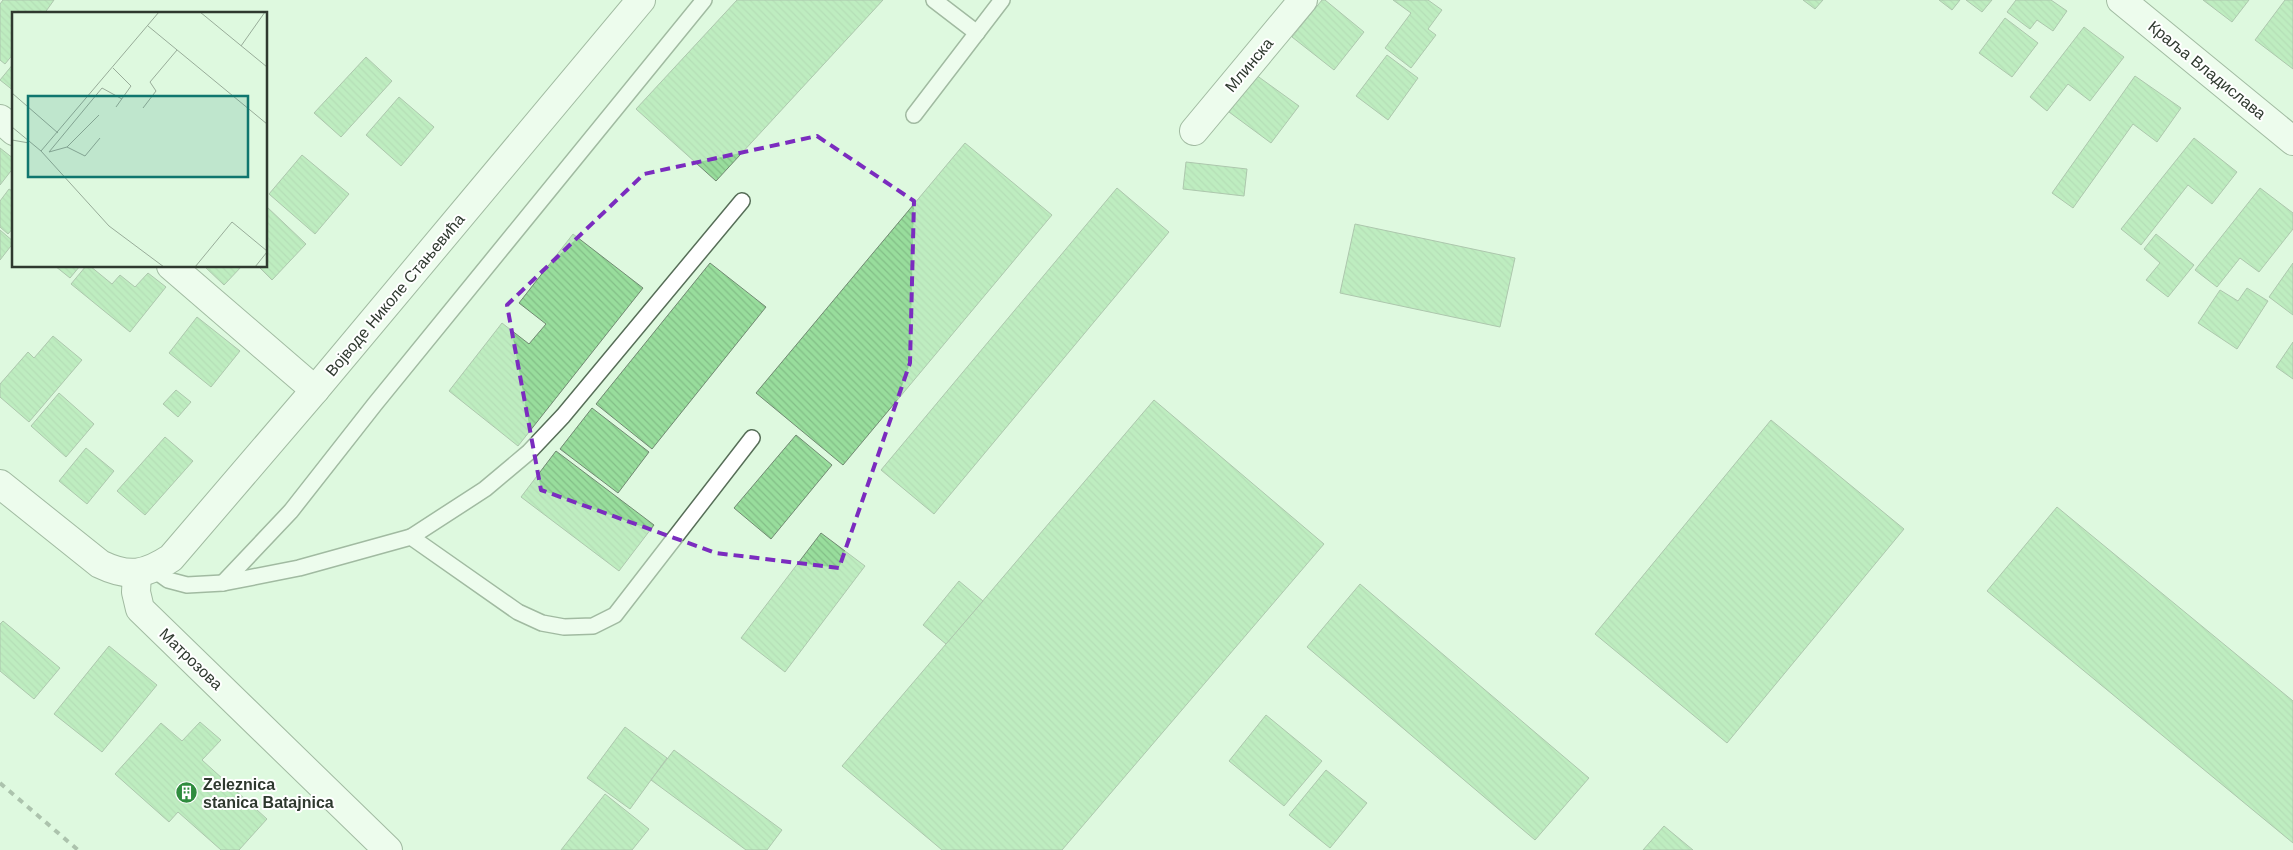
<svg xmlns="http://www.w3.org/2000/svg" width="2293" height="850" font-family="Arial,sans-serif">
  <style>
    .building { fill: url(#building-back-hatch); stroke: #718972 }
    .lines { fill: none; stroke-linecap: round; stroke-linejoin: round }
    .service-casing { stroke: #576e58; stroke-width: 18 }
    .minor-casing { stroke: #576e58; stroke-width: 30 }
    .tertiary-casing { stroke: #576e58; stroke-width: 30 }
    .service { stroke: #fff; stroke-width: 15 }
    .minor { stroke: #fff; stroke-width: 28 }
    .tertiary { stroke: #fff; stroke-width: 28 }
    .rail { stroke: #708171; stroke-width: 4; stroke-dasharray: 6 6; stroke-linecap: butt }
    .marked { fill: none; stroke: #7b2cbf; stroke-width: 4; stroke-dasharray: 10 6; stroke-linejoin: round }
    .labels { text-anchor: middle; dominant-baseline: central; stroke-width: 4; stroke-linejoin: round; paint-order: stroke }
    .street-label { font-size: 16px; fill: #2f392f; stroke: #fff }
    .poi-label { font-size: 16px; font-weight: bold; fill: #2f392f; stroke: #fff; text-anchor: start }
    .inset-road { fill: none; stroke: #98ac99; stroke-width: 1 }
    .view { fill: #0f766e; fill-opacity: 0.15; stroke: #0f766e; stroke-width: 2.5 }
    .inset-edge { fill: none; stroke: #2f392f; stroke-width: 2.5 }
  </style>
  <defs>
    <pattern id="building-back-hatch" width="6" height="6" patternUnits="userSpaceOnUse" patternTransform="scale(1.25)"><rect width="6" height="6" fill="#98dd9c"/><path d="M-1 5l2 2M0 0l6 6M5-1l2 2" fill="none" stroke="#83be87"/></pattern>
  </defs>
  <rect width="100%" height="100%" fill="#def9df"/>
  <g class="building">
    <polygon points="3,0 54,0 44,14 14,14 14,53 5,64 0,60 0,4"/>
    <polygon points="737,0 883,0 716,181 636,109"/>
    <polygon points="1322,0 1325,0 1364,32 1334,70 1292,37"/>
    <polygon points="1393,0 1428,0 1442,10 1428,29 1436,35 1411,68 1385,48 1411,13"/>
    <polygon points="1803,0 1823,0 1815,9"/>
    <polygon points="1939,0 1960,0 1952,10"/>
    <polygon points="1966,0 1992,0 1982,12"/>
    <polygon points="2016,0 2051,0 2067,11 2053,31 2037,20 2030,29 2007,12"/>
    <polygon points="2203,0 2249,0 2232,22"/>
    <polygon points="2285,0 2293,0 2293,69 2255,40"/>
    <polygon points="2005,18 2038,43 2012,77 1979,53"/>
    <polygon points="2084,27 2124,57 2090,101 2068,84 2047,111 2030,97"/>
    <polygon points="1387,55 1418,78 1388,120 1356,96"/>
    <polygon points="366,57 392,81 341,137 314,113"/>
    <polygon points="14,63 14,91 0,80"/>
    <polygon points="1256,75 1299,106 1271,143 1229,112"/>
    <polygon points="2135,76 2181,108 2157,142 2133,124 2073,208 2052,193"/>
    <polygon points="399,97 434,127 401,166 366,135"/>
    <polygon points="2194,138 2237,172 2212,204 2188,185 2141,245 2121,229"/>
    <polygon points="965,143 1052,215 843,465 756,393"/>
    <polygon points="0,148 14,159 14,167 0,185"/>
    <polygon points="302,155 349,194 315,234 269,194"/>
    <polygon points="1186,162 1247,169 1244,196 1183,189"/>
    <polygon points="1117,188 1169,232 934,514 881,470"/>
    <polygon points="2260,188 2293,213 2293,229 2259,272 2240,258 2217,287 2195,270"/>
    <polygon points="9,189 14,192 14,227 8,234 0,227 0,201"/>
    <polygon points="266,206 306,244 272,280 258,266 266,266"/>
    <polygon points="1355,224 1515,258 1500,327 1340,293"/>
    <polygon points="0,230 14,242 0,260"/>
    <polygon points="573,234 643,288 518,446 449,391 502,323 529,344 546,324 519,303"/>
    <polygon points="2156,234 2194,265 2168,297 2146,280 2160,263 2144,249"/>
    <polygon points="710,263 766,307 652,449 596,404"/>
    <polygon points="2293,263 2293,315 2269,297"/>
    <polygon points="55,266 80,266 70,278"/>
    <polygon points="86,266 90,266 112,284 120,275 135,287 148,273 166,287 130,332 71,284"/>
    <polygon points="204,266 242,266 224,285"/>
    <polygon points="2247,288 2268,301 2237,349 2198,323 2220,290 2238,301"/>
    <polygon points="197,317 240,351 211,387 169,353"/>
    <polygon points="53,336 82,360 29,422 0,397 0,384 28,352 34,358"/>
    <polygon points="2293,342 2293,379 2276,367"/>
    <polygon points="176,390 191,402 178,417 163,404"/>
    <polygon points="59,393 94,424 66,457 31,426"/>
    <polygon points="1154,400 1324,544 1062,850 942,850 842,766"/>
    <polygon points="592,408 649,452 618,493 560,449"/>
    <polygon points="1771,420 1904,529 1727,743 1595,634"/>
    <polygon points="796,435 832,465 771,539 734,508"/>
    <polygon points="165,437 193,461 145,515 117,491"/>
    <polygon points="86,448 114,471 87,504 59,481"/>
    <polygon points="556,451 654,525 619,571 521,497"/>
    <polygon points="2057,507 2293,701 2293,843 1987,591"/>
    <polygon points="821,533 865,566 785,672 741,638"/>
    <polygon points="959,581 983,601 946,644 923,625"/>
    <polygon points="1360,584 1589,778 1535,840 1307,647"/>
    <polygon points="3,621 60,668 34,699 0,671 0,624"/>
    <polygon points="109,646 157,685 102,752 54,714"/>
    <polygon points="1266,715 1322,761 1284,806 1229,761"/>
    <polygon points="200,722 221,740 202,760 267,819 239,850 221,850 178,812 169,822 115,774 161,723 182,741"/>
    <polygon points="625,727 667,758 630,809 587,778"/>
    <polygon points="674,750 782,830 767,850 746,850 651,780"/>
    <polygon points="1326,770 1367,803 1330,848 1289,815"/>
    <polygon points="605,794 649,829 632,850 561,850"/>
    <polygon points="1664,826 1693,850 1643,850"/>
  </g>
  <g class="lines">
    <defs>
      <g id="service">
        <polyline points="934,0 977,33"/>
        <polyline points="914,115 1002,0"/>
        <polyline points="411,537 485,489 529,452 563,416 742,201"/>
        <polyline points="154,570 168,580 187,585 223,583 299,568 411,537 518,612 542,623 564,627 593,626 615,615 752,438"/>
        <polyline points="223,583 291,511 375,404 704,0"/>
      </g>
      <g id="minor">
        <polyline points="2121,0 2293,141"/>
        <polyline points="0,119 14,131"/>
        <polyline points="1194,131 1303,0"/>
        <polyline points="171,266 315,390"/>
        <polyline points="137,573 136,592 140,609 388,850"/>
      </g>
      <path id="tertiary" d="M0 484 100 564C129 578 145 575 171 558L315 390 641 0"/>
    </defs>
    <use href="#service" class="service-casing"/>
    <use href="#minor" class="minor-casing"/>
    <use href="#tertiary" class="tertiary-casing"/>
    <use href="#service" class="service"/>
    <use href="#minor" class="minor"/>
    <use href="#tertiary" class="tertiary"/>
    <polyline class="rail" points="0,783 78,850"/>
  </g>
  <path d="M0 0H2293V850H0ZM817 136 914 201 910 363 839 568 716 553 541 490 507 305 644 174Z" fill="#def9df" fill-opacity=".55" fill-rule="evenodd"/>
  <path class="marked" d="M817 136 914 201 910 363 839 568 716 553 541 490 507 305 644 174Z"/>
  <defs>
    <symbol id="building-disc" viewBox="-11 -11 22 22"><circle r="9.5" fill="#2f8c3e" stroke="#fff"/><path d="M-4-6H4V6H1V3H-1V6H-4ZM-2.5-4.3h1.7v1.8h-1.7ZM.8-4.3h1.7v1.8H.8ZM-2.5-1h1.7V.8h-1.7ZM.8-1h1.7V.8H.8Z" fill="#fff"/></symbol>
  </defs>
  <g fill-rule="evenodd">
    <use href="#building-disc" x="174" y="780" width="25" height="25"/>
  </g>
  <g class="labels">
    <g class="street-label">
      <text transform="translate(1249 65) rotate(-50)">Млинска</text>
      <text transform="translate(2207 70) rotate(39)">Краља Владислава</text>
      <text transform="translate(395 295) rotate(-50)">Војводе Николе Стањевића</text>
      <text transform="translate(191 659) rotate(44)">Матрозова</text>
    </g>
    <g class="poi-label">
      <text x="203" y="784">Zeleznica<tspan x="203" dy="18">stanica Batajnica</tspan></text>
    </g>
  </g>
  <g transform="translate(12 12)">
    <rect width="255" height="255" fill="#def9df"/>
    <path class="inset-road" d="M188 0 255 55M136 14 255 112M229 34 253 0M101 56 119 74 104 95M0 81 46 121M131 96 144 79 138 70 165 38M0 115 29 139 97 214 152 255M0 128 17 131M55 135 87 103M29 139 147 0M37 140 90 76 110 87M37 140 55 135 73 144 88 126M183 255 220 210 255 239M243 255 255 240"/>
    <path class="view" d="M16 84H236V165H16Z"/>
    <rect width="255" height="255" class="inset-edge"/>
  </g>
</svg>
